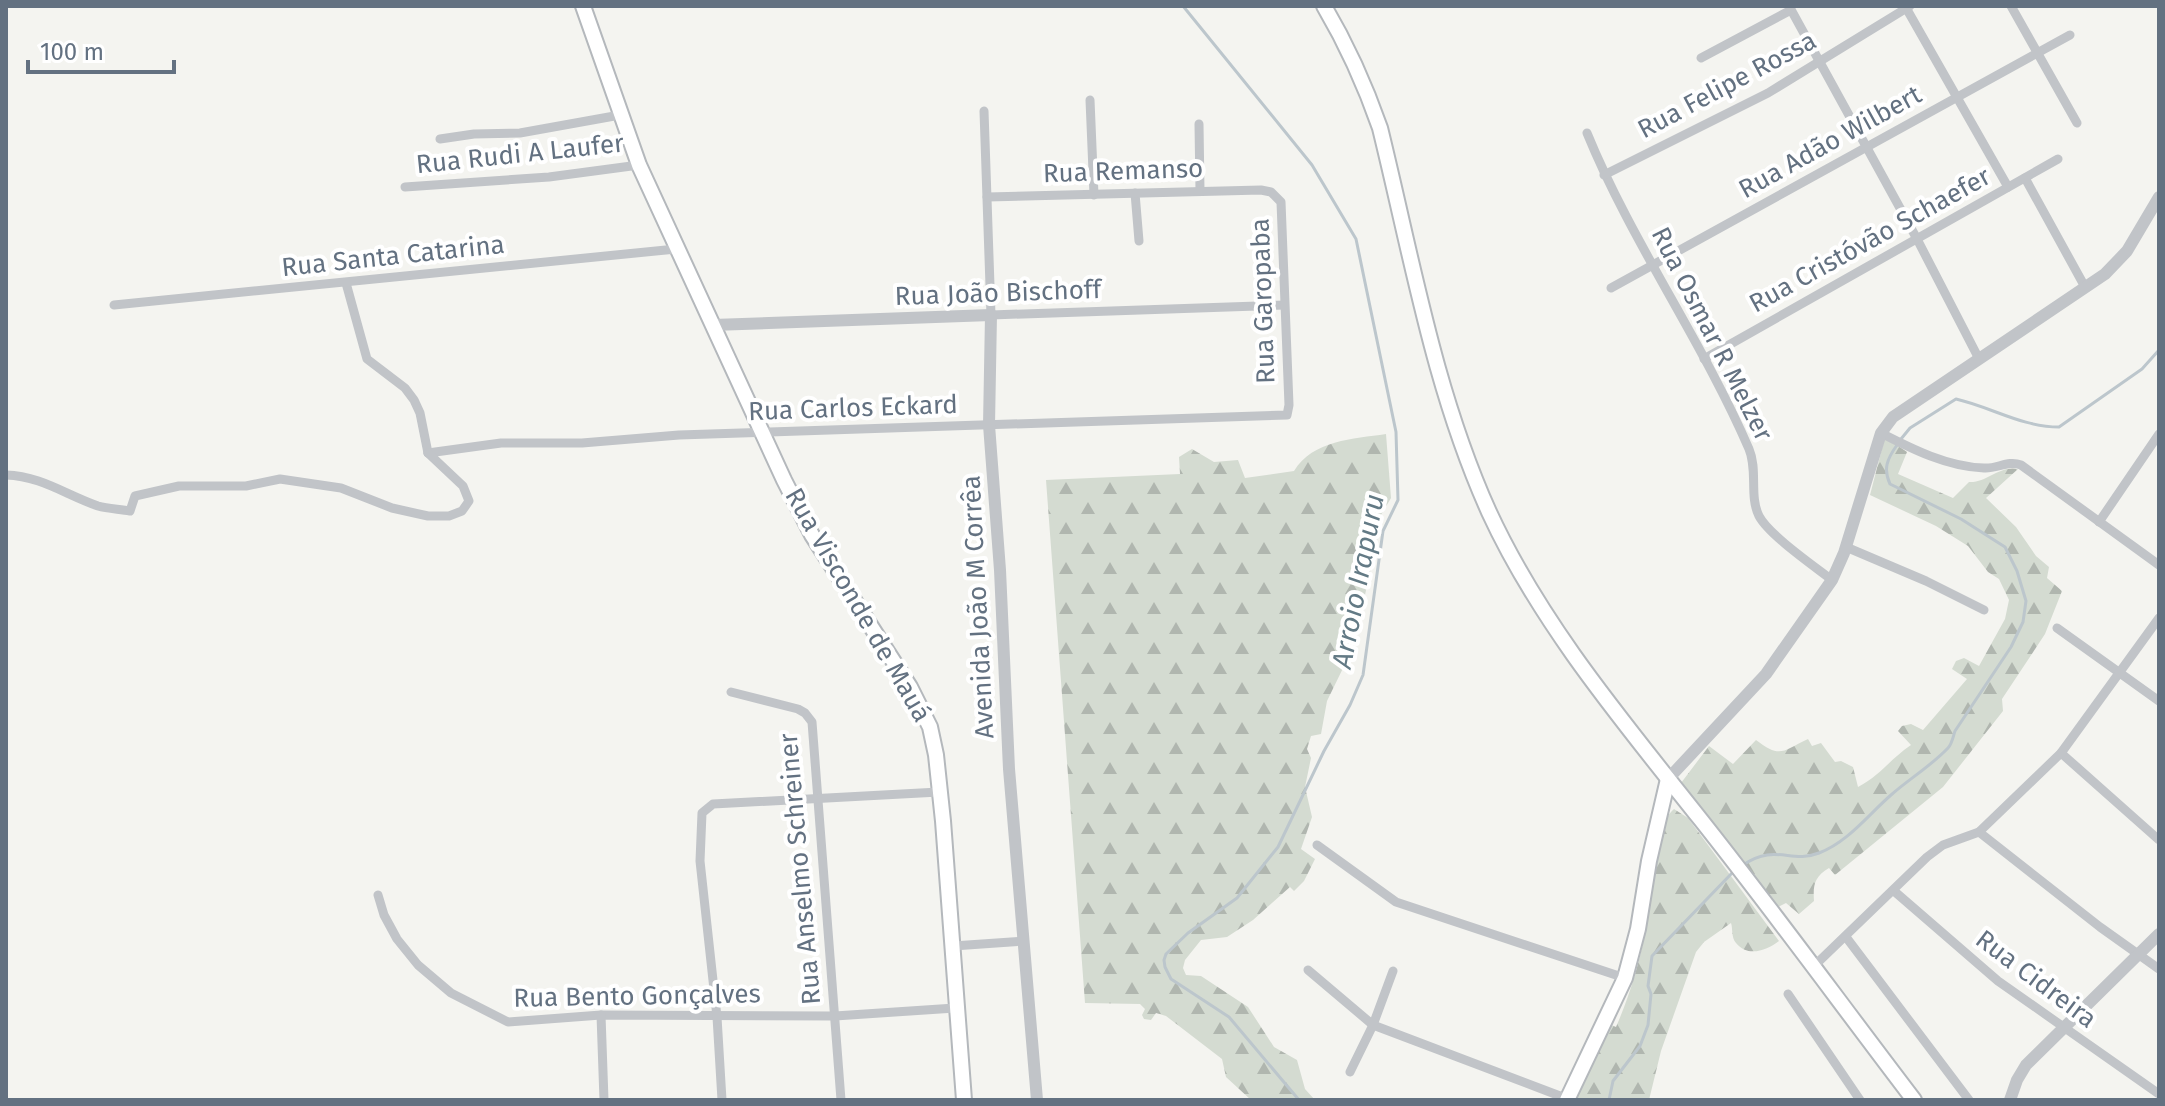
<svg xmlns="http://www.w3.org/2000/svg" width="2165" height="1106" font-family="'Fira Sans',sans-serif">
  <style>
    .forest { fill: url(#forest-firs) }
    .lines { fill: none; stroke-linecap: round; stroke-linejoin: round }
    .stream { stroke: #bcc6cc; stroke-width: 3 }
    .secondary-casing { stroke: #b4b8bc; stroke-width: 18 }
    .primary-casing { stroke: #b4b8bc; stroke-width: 18 }
    .minor { stroke: #c1c4c8; stroke-width: 9 }
    .tertiary { stroke: #c1c4c8; stroke-width: 12 }
    .secondary { stroke: #fff; stroke-width: 14 }
    .primary { stroke: #fff; stroke-width: 14 }
    .labels { text-anchor: middle; dominant-baseline: central; stroke-width: 8; stroke-linejoin: round; paint-order: stroke }
    .street-label { font-size: 26px; fill: #637181; stroke: #fff }
    .water-label { font-size: 28px; font-style: italic; fill: #637a85; stroke: #fff }
  </style>
  <defs>
    <pattern id="forest-firs" width="22" height="20" patternUnits="userSpaceOnUse" patternTransform="scale(2)"><rect width="22" height="20" fill="#d4dbd1"/><path d="M5 1l3.5 6h-7zM16 11l3.5 6h-7z" fill="#b0b6af"/></pattern>
  </defs>
  <rect width="100%" height="100%" fill="#f4f4f0"/>
  <g class="forest">
    <path d="M1386 434 1391 498 1375 525 1378 536 1361 613 1350 638 1346 662 1327 701 1321 734 1311 736 1307 749 1311 758 1305 787 1312 817 1301 849 1315 859 1304 881 1294 891 1290 887 1253 920 1227 937 1201 940 1185 960 1183 968 1186 975 1201 976 1248 1007 1274 1047 1297 1060 1305 1089 1315 1100H1251L1226 1077 1222 1059 1166 1016 1156 1013 1151 1020 1144 1019 1142 1015 1145 1009 1140 1004 1085 1003 1046 480 1180 474 1179 457 1192 449 1214 462 1238 460 1245 478 1294 471C1313 440 1353 439 1386 434Z"/>
    <path d="M1885 437 1907 452 1898 474 1953 498 1969 482C1987 483 1999 465 2018 469L1986 498 2016 527 2036 556 2049 567 2047 578 2062 591 2045 634 2002 699 2003 711 1943 787 1835 875 1829 868C1814 877 1813 885 1814 901L1799 914 1786 903 1774 909 1681 783 1709 746 1733 764 1756 740C1781 759 1782 751 1808 739L1812 746 1821 743 1835 762 1841 761 1853 767 1858 787C1882 774 1889 760 1911 745L1898 731 1902 726 1911 724 1923 730 1967 679 1952 669 1956 661 1964 658 1979 666 2005 619 2009 600 1999 579 1988 572 1968 546 1936 526 1870 495Z"/>
    <path d="M1674 809 1688 818 1779 941C1767 950 1748 958 1736 943 1731 937 1733 929 1731 923L1704 942 1696 952 1661 1051 1649 1100H1574L1609 1024 1616 1027C1629 997 1639 965 1645 933 1651 904 1651 828 1674 809Z"/>
  </g>
  <g class="lines">
    <g class="stream">
      <polyline points="1183,6 1312,165 1356,239 1396,432 1398,500 1383,531 1363,675 1350,705 1324,751 1278,847 1237,898 1188,933 1166,954 1164,960 1165,967 1171,979 1229,1017 1299,1100"/>
      <path d="M1901 439 1910 428 1956 399C1991 407 2022 427 2059 427L2142 369 2159 350"/>
      <path d="M1743 865C1775 843 1791 864 1819 853 1848 842 1868 815 1891 795 1909 779 1931 766 1948 748 1952 744 1953 737 1955 731L2011 647 2023 622 2026 601 2017 571 2005 547 1961 519 1890 484C1883 469 1887 459 1897 445"/>
      <polyline points="1609,1100 1613,1081 1640,1046 1648,1025 1651,994 1648,986 1652,956 1733,872"/>
    </g>
    <defs>
      <g id="secondary">
        <polyline points="583,6 639,165 784,480 812,535 910,687 930,727 936,755 943,821 964,1100"/>
        <polyline points="1567,1100 1625,978 1638,929 1649,861 1668,779"/>
      </g>
      <path id="primary" d="M1324 6C1347 45 1365 85 1380 128 1412 258 1434 390 1489 512 1541 625 1625 724 1701 820 1774 912 1843 1007 1914 1100"/>
    </defs>
    <use href="#secondary" class="secondary-casing"/>
    <use href="#primary" class="primary-casing"/>
    <g class="minor">
      <polyline points="1789,6 1917,239 1978,357"/>
      <polyline points="1905,6 2008,187"/>
      <polyline points="2011,6 2077,123"/>
      <polyline points="1701,58 1791,10"/>
      <polyline points="1090,100 1094,195"/>
      <polyline points="984,111 991,315 1284,305"/>
      <polyline points="1199,124 1200,191"/>
      <path d="M1587 133C1632 243 1702 340 1749 449 1758 470 1749 496 1759 516 1769 535 1814 566 1832 580"/>
      <polyline points="440,139 474,134 520,133 620,115"/>
      <polyline points="1604,175 1768,93 1910,6"/>
      <polyline points="2025,178 2085,287"/>
      <polyline points="405,187 549,177 639,165"/>
      <polyline points="1135,193 1139,241"/>
      <polyline points="346,283 367,359 405,388 414,400 420,413 428,453"/>
      <polyline points="1611,288 2070,35"/>
      <polyline points="114,305 676,249"/>
      <polyline points="1704,359 2058,159"/>
      <path d="M1881 433C1912 449 1948 467 1984 468 1997 469 2008 460 2021 465L2159 565"/>
      <polyline points="428,453 501,443 582,443 679,435 1287,415 1289,405 1281,202 1271,192 1261,190 987,197"/>
      <path d="M6 475C41 476 66 495 98 506 108 509 120 509 130 511L135 496 179 486H246L280 479 341 488 392 508 428 516H449L462 511 469 501 463 486 428 453"/>
      <polyline points="2099,522 2159,434"/>
      <polyline points="1846,547 1926,581 1984,610"/>
      <polyline points="2057,628 2159,701"/>
      <polyline points="731,692 798,709 805,713 812,722 841,1100"/>
      <polyline points="2061,753 2159,840"/>
      <polyline points="1979,832 2100,927 2159,969"/>
      <polyline points="1317,845 1396,902 1625,978"/>
      <polyline points="1894,891 1998,981 2159,1094"/>
      <polyline points="378,895 384,915 397,939 418,965 451,993 508,1022 601,1015 835,1016 955,1008"/>
      <polyline points="1846,937 1969,1100"/>
      <polyline points="953,946 1024,941"/>
      <polyline points="1812,968 1927,857 1943,845 1979,832 2061,753 2159,618"/>
      <polyline points="1308,970 1373,1025 1568,1099"/>
      <polyline points="1788,994 1860,1100"/>
      <polyline points="601,1015 604,1100"/>
      <polyline points="1350,1072 1373,1025 1393,971"/>
      <polyline points="722,1100 717,1017 700,861 702,813 713,804 939,792"/>
    </g>
    <g class="tertiary">
      <polyline points="713,325 991,315 989,425 1000,570 1009,769 1037,1100"/>
      <polyline points="1668,779 1766,674 1832,580 1844,553 1881,433 1893,417 2105,274 2127,251 2159,197"/>
      <polyline points="2010,1100 2017,1080 2026,1065 2159,934"/>
    </g>
    <use href="#secondary" class="secondary"/>
    <use href="#primary" class="primary"/>
  </g>
  <g class="labels">
    <g class="street-label">
      <text transform="translate(1727 85) rotate(-28)">Rua Felipe Rossa</text>
      <text transform="translate(1830 142) rotate(-29)">Rua Adão Wilbert</text>
      <text transform="translate(520 154) rotate(-6)">Rua Rudi A Laufer</text>
      <text transform="translate(1123 171) rotate(-2)">Rua Remanso</text>
      <text transform="translate(1870 240) rotate(-29)">Rua Cristóvão Schaefer</text>
      <text transform="translate(393 256) rotate(-6)">Rua Santa Catarina</text>
      <text transform="translate(998 293) rotate(-2)">Rua João Bischoff</text>
      <text transform="translate(1263 301) rotate(-92)">Rua Garopaba</text>
      <text transform="translate(1712 334) rotate(63)">Rua Osmar R Melzer</text>
      <text transform="translate(853 408) rotate(-2)">Rua Carlos Eckard</text>
      <text transform="translate(858 605) rotate(60)">Rua Visconde de Mauá</text>
      <text transform="translate(978 607) rotate(-93)">Avenida João M Corrêa</text>
      <text transform="translate(800 869) rotate(-95)">Rua Anselmo Schreiner</text>
      <text transform="translate(2036 979) rotate(37)">Rua Cidreira</text>
      <text transform="translate(637 996) rotate(-1)">Rua Bento Gonçalves</text>
    </g>
    <g class="water-label">
      <text transform="translate(1358 581) rotate(-79)">Arroio Irapuru</text>
    </g>
  </g>
  <rect width="2165" height="1106" fill="none" stroke="#637181" stroke-width="16"/>
  <path d="M28 60v12h146v-12" fill="none" stroke="#637181" stroke-width="4"/>
  <text x="40" y="60" font-size="24" fill="#637181" stroke="#ffffff" stroke-width="6" paint-order="stroke">100 m</text>
</svg>
